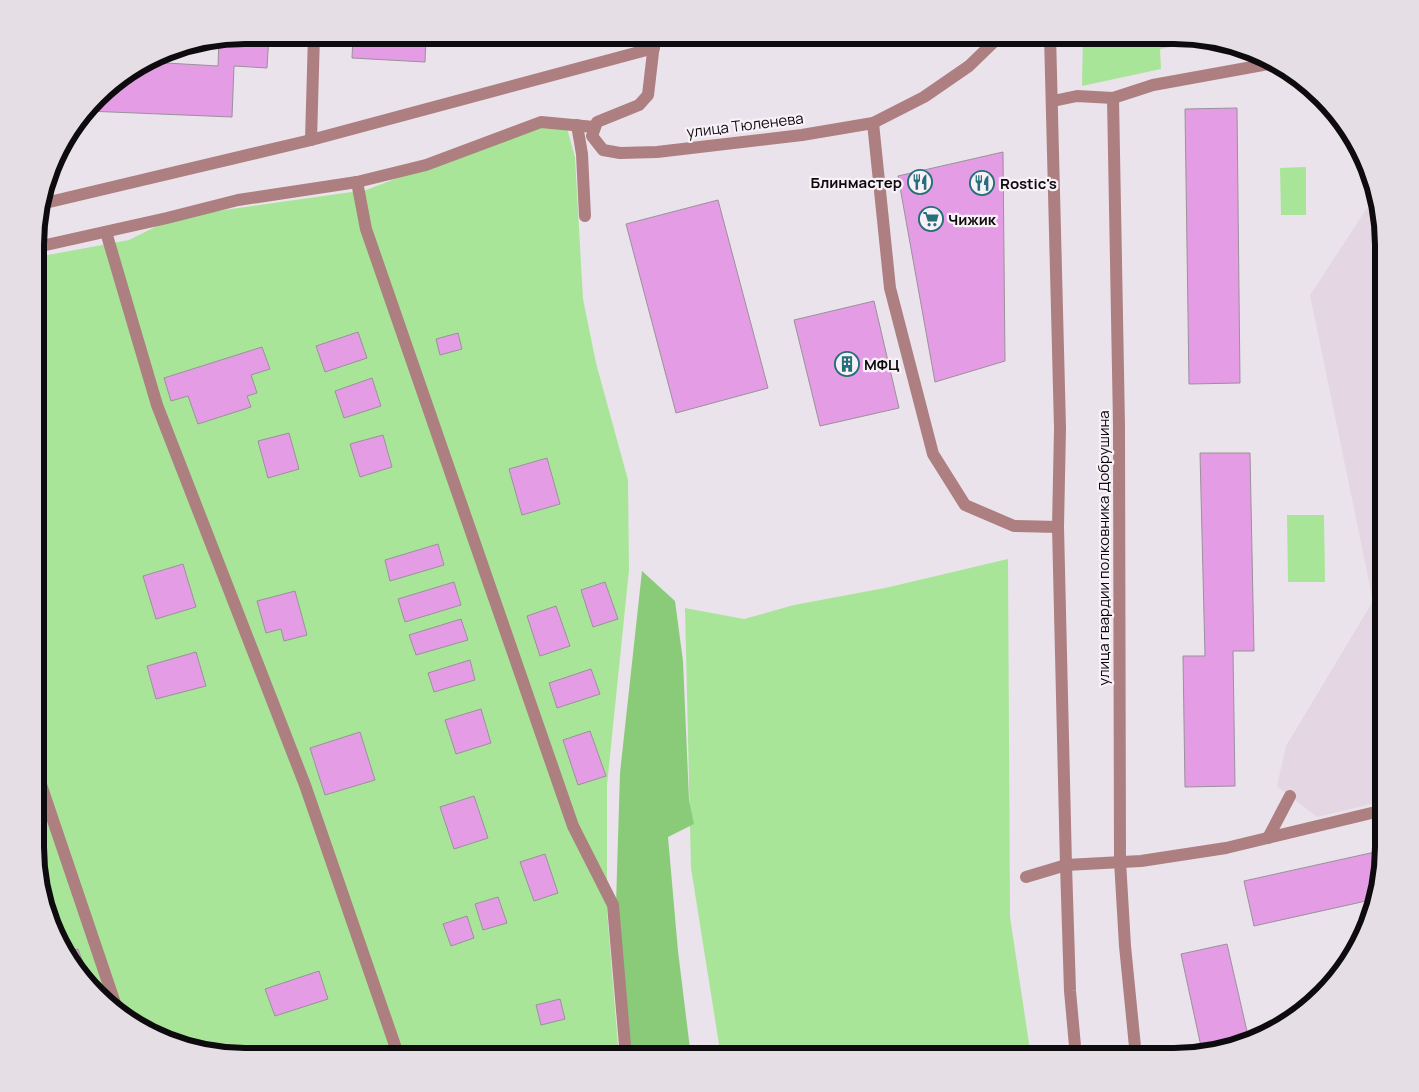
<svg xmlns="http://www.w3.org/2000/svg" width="1419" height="1092" font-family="Manrope,sans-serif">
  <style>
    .built { fill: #e4d6e3 }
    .green { fill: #a8e599 }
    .forest { fill: #8acb7a }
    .building { fill: #e49ce5; stroke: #999299 }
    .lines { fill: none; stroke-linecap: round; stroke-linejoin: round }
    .service { stroke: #ad7f80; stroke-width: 12 }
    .minor { stroke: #ad7f80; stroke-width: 12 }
    .labels { text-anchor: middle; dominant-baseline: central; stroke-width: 4.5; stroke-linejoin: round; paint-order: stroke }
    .street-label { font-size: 15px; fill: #0d0b0d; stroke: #f8f1f8 }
    .poi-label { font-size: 15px; font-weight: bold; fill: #0d0b0d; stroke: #f8f1f8; text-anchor: start }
    .rim { fill: none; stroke: #0d0b0d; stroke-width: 6 }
  </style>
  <rect width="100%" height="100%" fill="#ebe3eb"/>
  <polygon class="built" points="1373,199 1384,244 1384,801 1317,817 1277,786 1286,746 1373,601 1310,295"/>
  <g class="green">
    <polygon points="1083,35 1111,35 1111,37 1188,35 1207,40 1160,49 1161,69 1082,86"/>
    <polygon points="550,120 565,121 575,157 583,299 596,363 628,480 629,570 607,785 607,911 619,1057 231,1057 165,1041 107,1005 57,940 35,861 37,257 129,240 175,217 366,190"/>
    <polygon points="1306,167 1306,215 1281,215 1280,168"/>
    <polygon points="1287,515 1324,515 1325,582 1288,582"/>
    <polygon points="1008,559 1010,917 1031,1057 721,1057 691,868 685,608 744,619 794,605 885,588"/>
  </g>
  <polygon class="forest" points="642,571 675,601 683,661 689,800 694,824 668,837 678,951 691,1057 630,1057 616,904 620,773"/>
  <g class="building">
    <polygon points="245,35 269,35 267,68 234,66 232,117 87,111 107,87 149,62 218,66 219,39"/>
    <polygon points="353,35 426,35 425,62 352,58"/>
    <polygon points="1237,108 1240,383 1189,384 1185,109"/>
    <polygon points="81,118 80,134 68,134"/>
    <polygon points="1003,152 1005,361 935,382 898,176"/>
    <polygon points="718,200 768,388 676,413 626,224"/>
    <polygon points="874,301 899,408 820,426 794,320"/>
    <polygon points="358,332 367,358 325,372 316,346"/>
    <polygon points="458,333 462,349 440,355 436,339"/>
    <polygon points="262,347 270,369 251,375 257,393 247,396 251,407 198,424 188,396 171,401 164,378"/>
    <polygon points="372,378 381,406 344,418 335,391"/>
    <polygon points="289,433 299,469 268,478 258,441"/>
    <polygon points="383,435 392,467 360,477 350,444"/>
    <polygon points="1200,453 1250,453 1254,651 1233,651 1235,786 1185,787 1183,656 1205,656"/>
    <polygon points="547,458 560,504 522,515 509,469"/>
    <polygon points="438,544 444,565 390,581 385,560"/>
    <polygon points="183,564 196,607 156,619 143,576"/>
    <polygon points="454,582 461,605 405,622 398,599"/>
    <polygon points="605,582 618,619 593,627 581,590"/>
    <polygon points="295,591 307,635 284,641 281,629 266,633 257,601"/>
    <polygon points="556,606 570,646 540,656 527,616"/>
    <polygon points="461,619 468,640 416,655 409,635"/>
    <polygon points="196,652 206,686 156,699 147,666"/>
    <polygon points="470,660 475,680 434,692 428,673"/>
    <polygon points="591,669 600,694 557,708 549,683"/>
    <polygon points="481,709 491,743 456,754 445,720"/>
    <polygon points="590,731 606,776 578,785 563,740"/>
    <polygon points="360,732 375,780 325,795 310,748"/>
    <polygon points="474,796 488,838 454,849 440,807"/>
    <polygon points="1384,850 1384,861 1375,899 1254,926 1244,881"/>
    <polygon points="545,854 558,893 534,901 520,862"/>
    <polygon points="498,897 507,923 483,930 475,904"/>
    <polygon points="467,916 474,938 451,946 443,924"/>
    <polygon points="63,937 68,952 78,949 91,985 57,940"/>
    <polygon points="1227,944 1249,1040 1202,1051 1181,954"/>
    <polygon points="319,971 328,999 275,1016 265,989"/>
    <polygon points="560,999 565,1019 541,1025 536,1005"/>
  </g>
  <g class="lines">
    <g class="service">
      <polyline points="1113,98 1153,85 1274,63"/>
      <polyline points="873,123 890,288 933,454 965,505 1014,526 1058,527"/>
      <polyline points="577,125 582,154 585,216"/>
      <polyline points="311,140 314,35"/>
      <polyline points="357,182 366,229 573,826 613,905 626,1057"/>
      <polyline points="41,204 311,140 654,48"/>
      <polyline points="106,232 157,405 305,785 399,1057"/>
      <polyline points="37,247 167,218 238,200 357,182 426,165 541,122 594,127"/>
      <polyline points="36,770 118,1012"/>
      <polyline points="1268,838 1290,796"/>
      <polyline points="1026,877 1066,865 1141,861 1226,848 1384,810"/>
    </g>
    <g class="minor">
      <polyline points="655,35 648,95 639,105 597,122 592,136 603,150 620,153 657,152 802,135 873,123 924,97 969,66 1001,35"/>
      <polyline points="1050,35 1060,428 1058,527 1066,865 1070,991 1076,1057"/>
      <polyline points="1053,101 1077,96 1113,98 1119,425 1120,861 1125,946 1136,1057"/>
    </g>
  </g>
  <defs>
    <symbol id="restaurant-ring" viewBox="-11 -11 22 22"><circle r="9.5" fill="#f8f1f8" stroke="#256f78" stroke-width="1.5"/><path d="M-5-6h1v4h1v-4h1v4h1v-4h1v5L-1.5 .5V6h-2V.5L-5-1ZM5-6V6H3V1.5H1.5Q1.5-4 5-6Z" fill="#256f78"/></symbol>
    <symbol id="supermarket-ring" viewBox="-11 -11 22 22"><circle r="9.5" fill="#f8f1f8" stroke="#256f78" stroke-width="1.5"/><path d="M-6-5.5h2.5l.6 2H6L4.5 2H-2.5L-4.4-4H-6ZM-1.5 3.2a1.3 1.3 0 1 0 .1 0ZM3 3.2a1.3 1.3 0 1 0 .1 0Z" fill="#256f78"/></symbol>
    <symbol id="building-ring" viewBox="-11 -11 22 22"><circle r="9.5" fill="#f8f1f8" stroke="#256f78" stroke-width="1.5"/><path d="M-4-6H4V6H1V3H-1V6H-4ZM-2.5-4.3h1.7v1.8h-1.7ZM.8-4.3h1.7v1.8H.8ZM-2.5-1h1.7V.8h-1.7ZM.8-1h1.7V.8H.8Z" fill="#256f78"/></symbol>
  </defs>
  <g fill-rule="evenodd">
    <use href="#restaurant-ring" x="906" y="168" width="28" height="28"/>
    <use href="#restaurant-ring" x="968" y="169" width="28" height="28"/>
    <use href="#supermarket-ring" x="917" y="205" width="28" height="28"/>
    <use href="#building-ring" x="833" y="350" width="28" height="28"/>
  </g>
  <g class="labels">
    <g class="street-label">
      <text transform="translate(745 125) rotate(-7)">улица Тюленева</text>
      <text transform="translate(1103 548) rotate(-90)">улица гвардии полковника Добрушина</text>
    </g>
    <g class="poi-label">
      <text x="902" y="182" text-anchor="end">Блинмастер</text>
      <text x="1000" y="183">Rostic's</text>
      <text x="948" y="219">Чижик</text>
      <text x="864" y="364">МФЦ</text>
    </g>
  </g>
  <path d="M0 0H1419V1092H0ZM245 44H1174A201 201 0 0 1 1375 245V847A201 201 0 0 1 1174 1048H245A201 201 0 0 1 44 847V245A201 201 0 0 1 245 44Z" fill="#e5dfe5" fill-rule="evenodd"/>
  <path class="rim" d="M245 44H1174A201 201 0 0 1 1375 245V847A201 201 0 0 1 1174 1048H245A201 201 0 0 1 44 847V245A201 201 0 0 1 245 44Z"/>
</svg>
